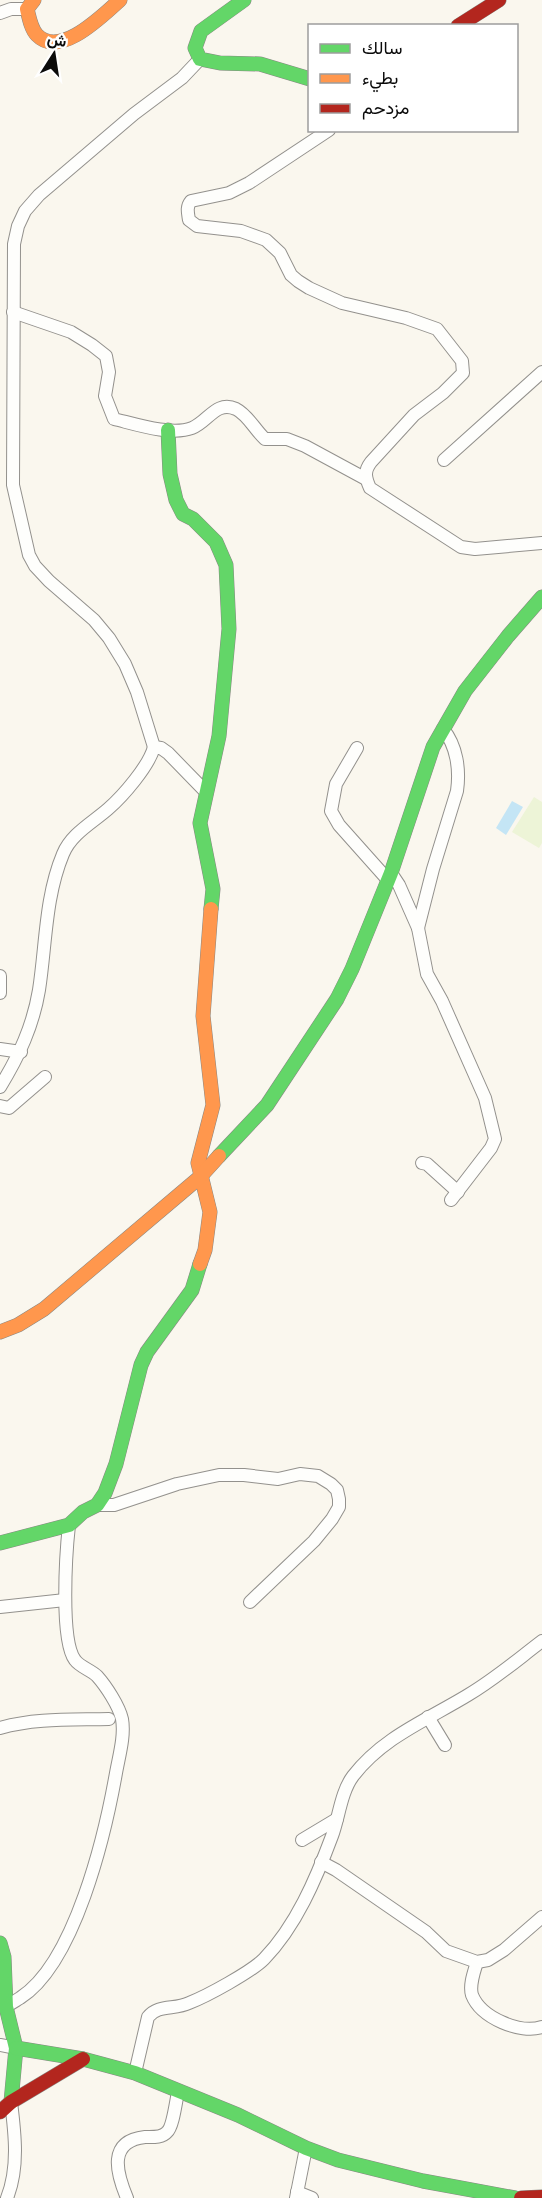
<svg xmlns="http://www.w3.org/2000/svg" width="542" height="2198" font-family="'Roboto Serif',Vazirmatn,serif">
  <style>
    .pitch { fill: #edf4d7 }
    .water { fill: #c4e5f5 }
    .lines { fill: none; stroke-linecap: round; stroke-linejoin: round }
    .street-casing { stroke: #93918d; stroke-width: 14 }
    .fast-casing { stroke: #898884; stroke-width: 15 }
    .slow-casing { stroke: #898884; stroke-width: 15 }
    .jam-casing { stroke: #898884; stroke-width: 15 }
    .street { stroke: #fefefc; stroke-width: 12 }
    .fast { stroke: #63d668; stroke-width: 14 }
    .slow { stroke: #ff974d; stroke-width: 14 }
    .jam { stroke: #b3261e; stroke-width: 14 }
  </style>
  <rect width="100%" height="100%" fill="#faf7ee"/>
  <polygon class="pitch" points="534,797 542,802 542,843 539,848 512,832"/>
  <polygon class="water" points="512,801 523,807 506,835 496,828"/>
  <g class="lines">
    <defs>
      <g id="street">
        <polyline points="0,13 11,9 27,9"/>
        <path d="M329 130 249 183 229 193 191 201C186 207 188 213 189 220L197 226 241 231 266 240 280 253 291 275 298 281 309 288 342 303 406 318 437 329 462 361 463 373 443 393 414 415 371 462C364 471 365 477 370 488L461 547 475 549 542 543"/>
        <path d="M13 312 71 332 92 345 106 356 109 372 105 396 114 419C135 424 171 436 192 428 208 422 216 400 236 409 248 415 255 430 265 439H287L305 446 366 479"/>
        <polyline points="444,460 542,372"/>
        <polyline points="154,747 137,692 125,664 109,638 94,620 49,581 35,566 29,555 13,485 14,244 18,226 25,211 39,195 134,114 182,78 200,59"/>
        <polyline points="357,748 336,784 331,811 339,825 388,880"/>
        <polyline points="391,873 399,885 418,928 427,974 442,1001 485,1098 495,1139 491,1148 451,1200"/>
        <path d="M418 928 433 869 457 791C460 770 457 746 443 729"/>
        <polyline points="0,976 0,993"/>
        <polyline points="0,1049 21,1052"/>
        <path d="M0 1087C19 1056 33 1026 39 990 46 945 45 897 63 854 71 834 92 823 108 809 123 796 149 766 154 747L161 748 168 753 206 792"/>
        <polyline points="0,1106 9,1108 45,1077"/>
        <polyline points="422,1163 427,1164 458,1192"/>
        <polyline points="97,1505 114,1505 177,1484 219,1475 244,1475 278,1479 300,1474 318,1476 331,1484 337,1490 339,1499 339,1507 332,1519 314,1541 250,1602"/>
        <polyline points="0,1607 65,1600"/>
        <polyline points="428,1717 445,1745"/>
        <path d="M0 1728C35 1718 72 1720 109 1719"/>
        <polyline points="302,1840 337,1819"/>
        <polyline points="321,1862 336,1870 426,1932 446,1951 477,1962 488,1960 504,1950 542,1917"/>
        <path d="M477 1962C474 1972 469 1985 472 1995 481 2018 520 2034 542 2027"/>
        <path d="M0 2006C8 2007 13 2002 20 1998 75 1963 105 1835 116 1773 119 1756 125 1736 122 1719 119 1706 106 1686 97 1676 91 1670 80 1667 75 1660 60 1640 66 1552 69 1525"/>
        <polyline points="0,2045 16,2048"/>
        <path d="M135 2073 148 2017C158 2004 175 2010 189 2003 207 1996 251 1972 264 1959 296 1926 316 1879 332 1836 339 1817 341 1792 353 1776 383 1737 427 1720 468 1695 495 1679 517 1660 542 1641"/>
        <polyline points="297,2192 312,2198"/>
        <path d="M7 2198C19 2168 15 2134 11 2102"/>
        <path d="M127 2198C116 2172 108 2141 145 2137 152 2137 162 2138 167 2132 173 2127 176 2101 178 2092"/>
        <polyline points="296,2198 306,2148"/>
      </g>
      <g id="fast">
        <polyline points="244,0 201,31 195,48 200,59 220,63 260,64 310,79"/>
        <polyline points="168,430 170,474 176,500 183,514 193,519 216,542 226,565 229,629 219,736 200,823 213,889 211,909"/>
        <polyline points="219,1156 267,1105 337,999 352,969 391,873 433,747 465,691 508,636 542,597"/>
        <polyline points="0,1543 69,1525 83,1512 97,1505 105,1493 116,1464 141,1365 147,1352 192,1290 200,1264"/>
        <polyline points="0,1943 4,1957 6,2007 16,2048 11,2102"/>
        <polyline points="16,2048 83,2059 135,2073 238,2115 306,2148 338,2160 423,2181 515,2198"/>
      </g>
      <g id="slow">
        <path d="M34 0 27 9C29 17 31 29 37 35 60 59 103 15 120 0"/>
        <polyline points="200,1264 205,1250 210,1212 198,1163 213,1105 203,1016 211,909"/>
        <polyline points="0,1332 18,1325 44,1309 200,1177 219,1156"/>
      </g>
      <g id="jam">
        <polyline points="458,26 499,0"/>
        <polyline points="0,2112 11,2102 83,2059"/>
        <polyline points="521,2198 542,2197"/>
      </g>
    </defs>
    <use href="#street" class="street-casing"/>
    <use href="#fast" class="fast-casing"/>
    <use href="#slow" class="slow-casing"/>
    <use href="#jam" class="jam-casing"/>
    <use href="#street" class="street"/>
    <use href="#fast" class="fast"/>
    <use href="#slow" class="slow"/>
    <use href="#jam" class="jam"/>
  </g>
  <rect x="308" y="24" width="210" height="108" fill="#ffffff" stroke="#9d9d9d" stroke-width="1.5"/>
  <rect x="320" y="44" width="30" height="9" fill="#63d668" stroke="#9d9d9d" stroke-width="1.5"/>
  <text x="362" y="54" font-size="18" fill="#0b0b0b">سالك</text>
  <rect x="320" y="74" width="30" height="9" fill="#ff974d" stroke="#9d9d9d" stroke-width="1.5"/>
  <text x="362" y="84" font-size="18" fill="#0b0b0b">بطيء</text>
  <rect x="320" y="104" width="30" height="9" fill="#b3261e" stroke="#9d9d9d" stroke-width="1.5"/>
  <text x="362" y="114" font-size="18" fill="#0b0b0b">مزدحم</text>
  <g transform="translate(54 54) rotate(12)" stroke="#ffffff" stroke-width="4.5" paint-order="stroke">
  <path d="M0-4.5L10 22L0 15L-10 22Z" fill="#0b0b0b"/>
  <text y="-9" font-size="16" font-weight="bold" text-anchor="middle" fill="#0b0b0b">ش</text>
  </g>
</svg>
